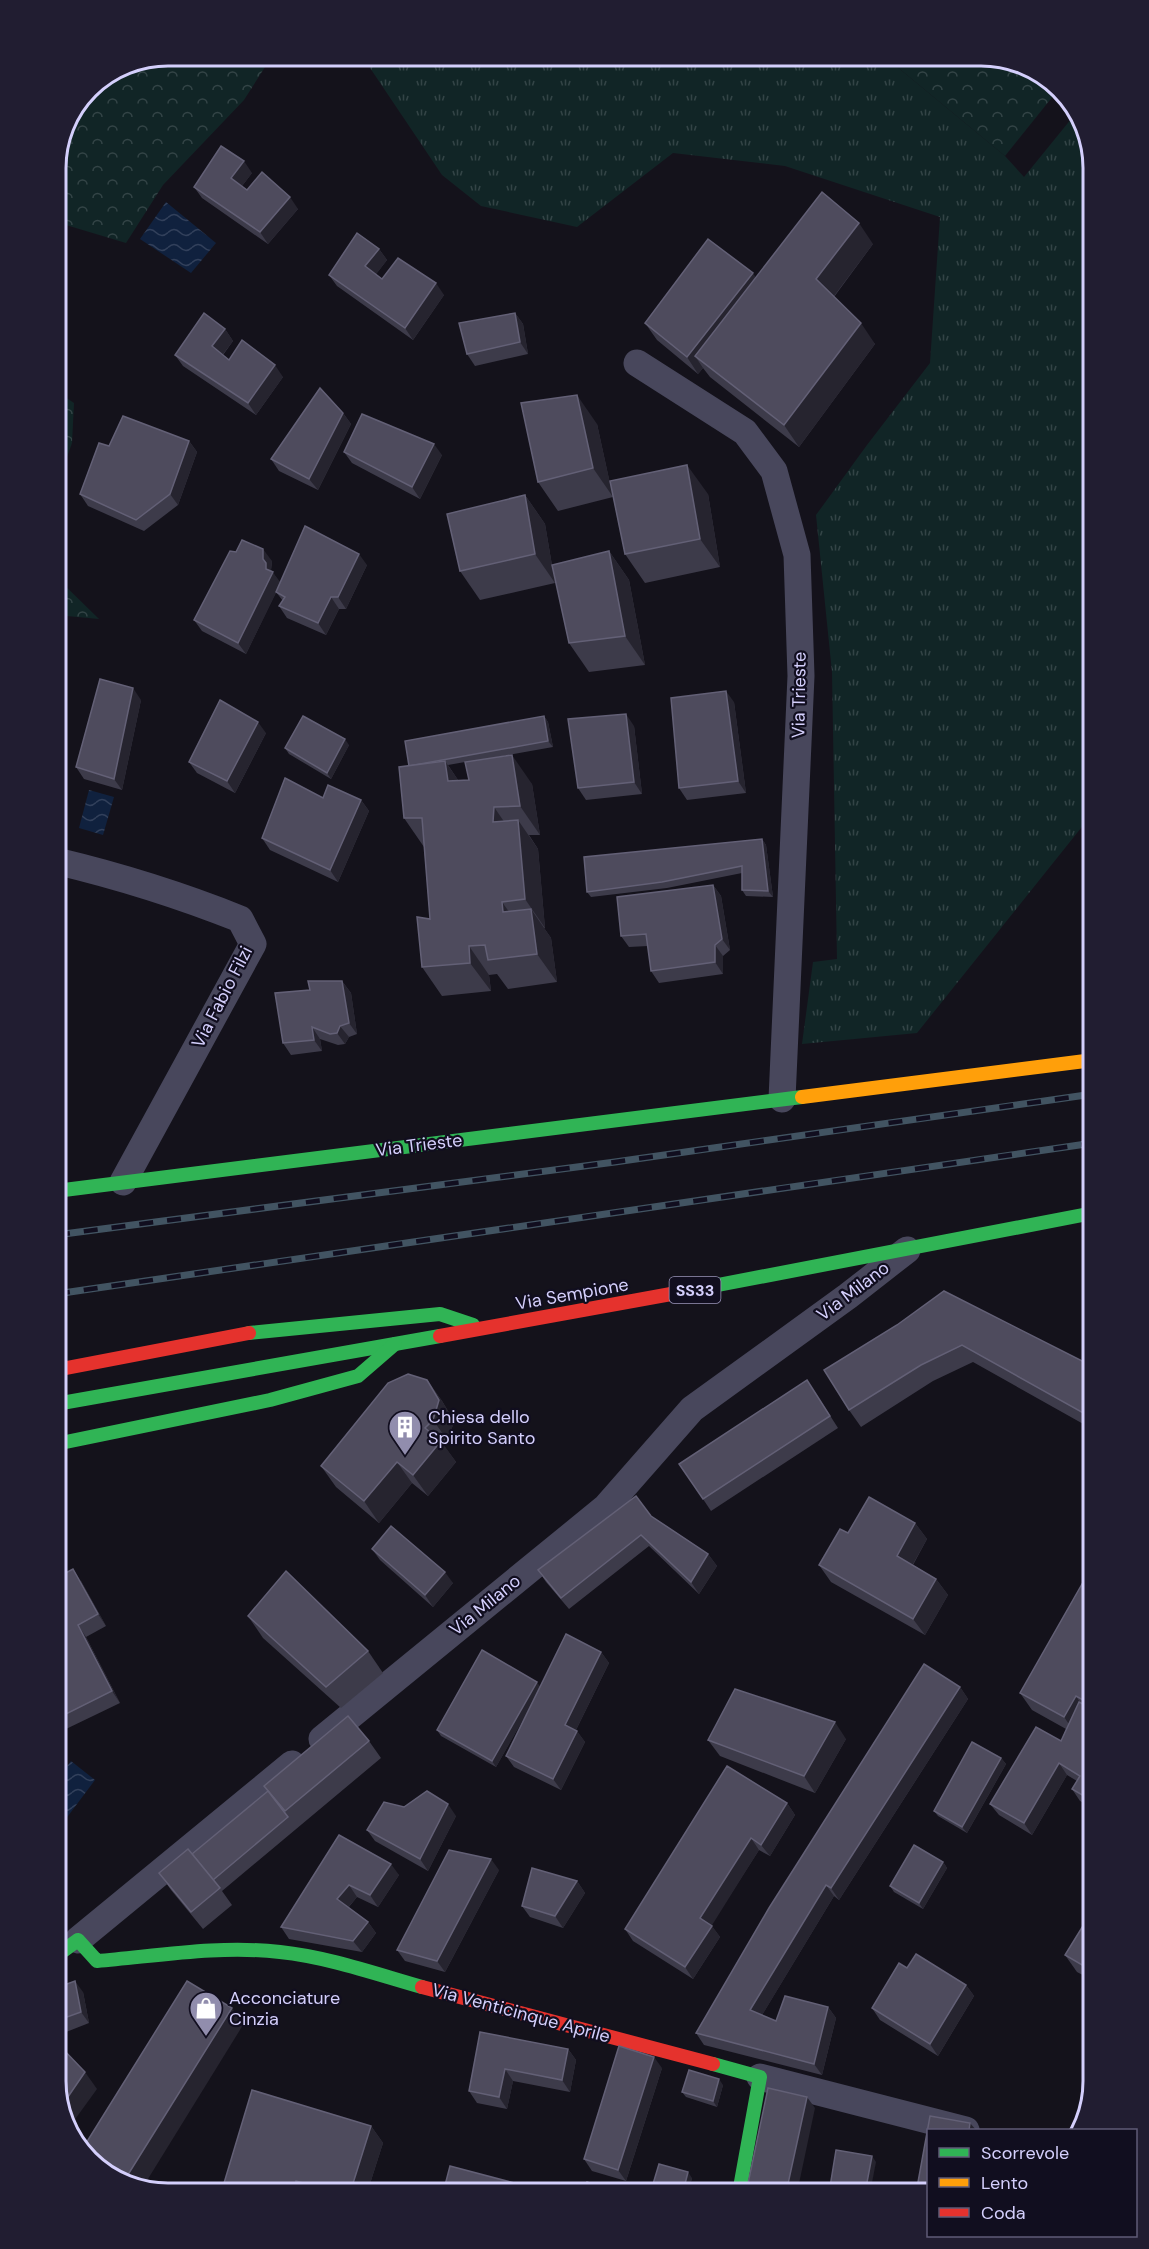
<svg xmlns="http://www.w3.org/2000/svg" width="1149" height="2249" font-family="'DM Sans',sans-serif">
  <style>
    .grass { fill: url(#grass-tufts) }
    .forest { fill: url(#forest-crowns) }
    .water { fill: url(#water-waves) }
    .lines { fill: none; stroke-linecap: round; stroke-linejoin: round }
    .street { stroke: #48475c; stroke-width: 27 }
    .fast { stroke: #30b455; stroke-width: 14 }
    .slow { stroke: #ff9f0a; stroke-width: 14 }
    .jam { stroke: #e5322d; stroke-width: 14 }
    .rail-casing { stroke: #425462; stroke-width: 7 }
    .rail { stroke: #110e1f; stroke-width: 4.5; stroke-dasharray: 14; stroke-linecap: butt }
    .wall { fill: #3d3b4a; fill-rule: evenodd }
    .shaded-wall { fill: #26242f }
    .building { fill: #4e4b5d; stroke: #636076; stroke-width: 1.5 }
    .labels { text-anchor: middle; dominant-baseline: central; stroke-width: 4.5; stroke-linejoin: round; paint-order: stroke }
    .shield { fill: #110e1f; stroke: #9a95ba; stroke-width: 1.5 }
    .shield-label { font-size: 16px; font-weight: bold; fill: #d4cffc }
    .street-label { font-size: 18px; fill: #d4cffc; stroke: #110e1f }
    .poi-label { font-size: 18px; fill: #d4cffc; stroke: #110e1f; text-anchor: start }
    .rim { fill: none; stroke: #d4cffc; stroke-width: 3 }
  </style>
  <defs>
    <pattern id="grass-tufts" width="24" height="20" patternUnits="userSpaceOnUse" patternTransform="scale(1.5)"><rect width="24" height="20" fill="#112526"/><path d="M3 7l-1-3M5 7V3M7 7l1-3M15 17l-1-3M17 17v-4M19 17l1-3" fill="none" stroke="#334446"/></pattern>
    <pattern id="forest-crowns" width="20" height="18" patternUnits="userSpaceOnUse" patternTransform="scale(1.5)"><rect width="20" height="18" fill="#112526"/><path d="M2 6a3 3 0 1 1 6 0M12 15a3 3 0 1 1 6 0" fill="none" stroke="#334446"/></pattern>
    <pattern id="water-waves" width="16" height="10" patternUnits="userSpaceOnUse" patternTransform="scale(1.5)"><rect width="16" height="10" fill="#10213e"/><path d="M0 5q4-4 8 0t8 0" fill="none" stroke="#32405b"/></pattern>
  </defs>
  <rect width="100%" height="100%" fill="#14121b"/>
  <polygon class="grass" points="362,56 884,56 1005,156 1024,177 1076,113 1085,125 1093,168 1093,813 917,1033 802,1044 813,962 837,959 832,672 816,515 867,445 930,363 940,217 785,166 673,153 577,227 481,206 442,175"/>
  <g class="forest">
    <polygon points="168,56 272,56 244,100 163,185 126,243 56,222 56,161 89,88 125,64"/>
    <polygon points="884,56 989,56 1049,78 1058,90 1005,156"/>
    <polygon points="56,391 74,403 72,443 56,488"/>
    <polygon points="56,577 99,619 56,615"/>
  </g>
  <g class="water">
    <polygon points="166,202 216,243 191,273 140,239"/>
    <polygon points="89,790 114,797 103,835 79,828"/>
    <polygon points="71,1761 95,1780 56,1832 56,1781"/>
  </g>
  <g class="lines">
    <g class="street">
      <polyline points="637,363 745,432 774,471 797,555 801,676 782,1099"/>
      <path d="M56 861C119 876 180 895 240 919L253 944 123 1182"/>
      <polyline points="322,1739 606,1507 692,1409 848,1296 907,1250"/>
      <polyline points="78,1940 292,1764"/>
      <polyline points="760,2077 966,2130"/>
    </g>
    <g class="fast">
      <polyline points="56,1191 802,1097"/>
      <polyline points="671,1294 1093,1213"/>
      <polyline points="249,1333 440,1314 473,1325"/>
      <polyline points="56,1404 440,1336"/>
      <polyline points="56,1444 270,1400 358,1376 395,1344"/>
      <path d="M56 1956 78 1940 97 1961C157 1956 219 1945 280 1952 328 1957 376 1974 422 1987"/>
      <polyline points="713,2064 760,2077 739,2193"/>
    </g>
    <polyline class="slow" points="802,1097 1093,1060"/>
    <g class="jam">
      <polyline points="440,1336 671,1294"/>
      <polyline points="56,1370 249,1333"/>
      <polyline points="422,1987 713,2064"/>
    </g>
    <defs>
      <g id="rail">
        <polyline points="56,1235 615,1162 1093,1094"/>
        <polyline points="56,1294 1093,1143"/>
      </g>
    </defs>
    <use href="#rail" class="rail-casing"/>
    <use href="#rail" class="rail"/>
  </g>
  <g class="wall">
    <polygon points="252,173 242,186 247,190 298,209 268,244 202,198 194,187"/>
    <polygon points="873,244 834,297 875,344 799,447 710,377 703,368 698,374 657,340 645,323 756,278"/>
    <polygon points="379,249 387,260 376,274 382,279 444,295 413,340 337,286 329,275"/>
    <polygon points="515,313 523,324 528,354 475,366 467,354"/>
    <polygon points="225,329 233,341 223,355 229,360 283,377 256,415 183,366 175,355"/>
    <polygon points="343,413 351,424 318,490 279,471 271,459"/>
    <polygon points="597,424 612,493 708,494 720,567 645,583 625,554 613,497 558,511 538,482"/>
    <polygon points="189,441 197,452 178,505 144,531 88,506 80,494 109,446"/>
    <polygon points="344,452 442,455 420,499 352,463"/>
    <polygon points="525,495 545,524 555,583 480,600 460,571"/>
    <polygon points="609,551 629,580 645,665 589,672 569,643"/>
    <polygon points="236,552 272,561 271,570 280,583 367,565 346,609 339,609 326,635 287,618 279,606 283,601 276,592 246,654 202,631 194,620"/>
    <polygon points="141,700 122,790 84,779 76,767"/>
    <polygon points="734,702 746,793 687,800 679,788"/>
    <path d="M544 716 548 722 553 747 475 761 532 784 540 835H529L538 849 545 928H544L551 938 557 982 508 989 497 974 489 975 491 991 442 996 422 967 430 919 424 847 404 818 409 766ZM465 762 469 780H458L448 765Z"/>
    <polygon points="634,726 642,794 586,800 578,788"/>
    <polygon points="266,733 235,793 197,773 189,762"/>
    <polygon points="349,745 331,779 289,754 285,748"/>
    <polygon points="323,798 361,800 369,811 338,882 270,850 262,838"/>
    <polygon points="762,839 766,845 773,897 746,896 742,890 742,873 667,888 591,897 587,892"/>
    <polygon points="713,885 721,896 730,950 723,956 723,974 659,983 651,971 648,946 629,947 621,936"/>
    <polygon points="342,981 351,993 357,1034 349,1037 345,1044 338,1045 320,1039 322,1051 291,1055 283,1043 310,990"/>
    <polygon points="897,1325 1094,1367 1094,1430 973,1362 933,1381 861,1427 849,1410"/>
    <polygon points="427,1380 442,1401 454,1421 448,1441 444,1446 456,1462 428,1496 412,1483 379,1523 336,1487 321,1466"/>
    <polygon points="815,1392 838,1428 711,1511 703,1499"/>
    <polygon points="651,1516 708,1554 717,1566 699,1594 649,1546 569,1609 546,1582 538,1570"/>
    <polygon points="915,1523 927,1539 913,1565 936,1579 948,1595 925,1635 831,1582 819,1565 848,1533"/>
    <polygon points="372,1549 453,1583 433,1607 380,1560"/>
    <polygon points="1094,1563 1094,1808 1080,1801 1072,1789 1077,1781 1067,1775 1032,1835 999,1815 990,1804 1061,1741 1066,1729 1032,1710 1020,1693"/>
    <polygon points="81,1581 106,1626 86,1637 120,1703 66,1729 58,1718"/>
    <polygon points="248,1616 368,1651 383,1673 341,1708 263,1638"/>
    <polygon points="601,1652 609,1663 576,1730 585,1742 561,1790 514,1767 506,1756 531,1705 496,1767 441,1736 437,1730 540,1686"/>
    <polygon points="960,1687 968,1699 839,1900 834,1896 762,2015 776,2021 828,2007 836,2018 822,2075 704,2045 696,2033"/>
    <polygon points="846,1739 815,1793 720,1756 708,1740"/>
    <polygon points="369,1741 381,1758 222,1891 232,1905 203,1929 171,1890 159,1873 192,1854 268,1791 264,1786"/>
    <polygon points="1001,1758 1006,1764 967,1833 938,1816 934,1811"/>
    <polygon points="787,1803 795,1815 770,1856 759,1850 711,1925 720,1937 693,1979 633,1941 625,1929"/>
    <polygon points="456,1816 428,1871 375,1841 367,1830"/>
    <polygon points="339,1835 399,1875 378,1907 357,1897 348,1908 368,1922 376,1933 362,1952 289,1939 281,1927"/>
    <polygon points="943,1862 947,1868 923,1909 894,1892 890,1886"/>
    <polygon points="499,1870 445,1972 405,1961 397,1950"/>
    <polygon points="577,1881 585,1893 563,1928 530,1917 522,1906"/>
    <polygon points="1094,1908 1094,1981 1077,1972 1065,1955"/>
    <polygon points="907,1968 966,1985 974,1996 938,2056 880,2020 872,2008"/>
    <polygon points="56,1988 83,1992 89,2023 56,2036"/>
    <polygon points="480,2032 568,2049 576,2060 570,2092 513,2081 507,2109 477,2103 469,2091"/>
    <polygon points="662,2068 626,2181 592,2171 584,2159"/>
    <polygon points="723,2085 717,2107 686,2097 682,2092"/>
    <polygon points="371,2126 383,2143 367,2193 221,2193"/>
    <polygon points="692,2178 688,2193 672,2193 657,2190 653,2184"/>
  </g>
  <g class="shaded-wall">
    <polygon points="244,161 252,173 239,190 231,178"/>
    <polygon points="290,197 298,209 268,244 260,232"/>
    <polygon points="859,223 873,244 831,300 816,279"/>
    <polygon points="379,249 387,260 374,277 365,266"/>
    <polygon points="753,273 764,290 695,356 703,368 698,374 687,357"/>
    <polygon points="436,283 444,295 413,340 405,328"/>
    <polygon points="515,313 523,324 528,354 520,342"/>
    <polygon points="861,323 875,344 799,447 784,425"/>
    <polygon points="225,329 233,341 220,358 212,346"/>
    <polygon points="275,365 283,377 256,415 248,403"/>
    <polygon points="577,395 597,424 613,497 593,468"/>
    <polygon points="343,413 351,424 318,490 309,479"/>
    <polygon points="189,441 197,452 178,505 170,494"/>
    <polygon points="434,444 442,455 420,499 412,487"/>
    <polygon points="687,465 708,494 720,567 700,539"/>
    <polygon points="525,495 545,524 555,583 535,554"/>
    <polygon points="263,549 272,561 271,570 281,583 246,654 238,643 266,569 263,559"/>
    <polygon points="609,551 629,580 645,665 625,636"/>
    <polygon points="359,554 367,565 346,609 338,597"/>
    <polygon points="331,597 339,609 326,635 318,623"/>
    <polygon points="133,688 141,700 122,790 114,779"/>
    <polygon points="726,691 734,702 746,793 738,781"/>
    <polygon points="626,714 634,726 642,794 634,782"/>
    <polygon points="544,716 548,722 553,747 548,741"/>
    <polygon points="258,722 266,733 235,793 227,781"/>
    <polygon points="345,739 349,745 331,779 327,773"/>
    <polygon points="512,755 532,784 540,835 520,806"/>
    <polygon points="445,761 465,790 448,781"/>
    <polygon points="361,800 369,811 338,882 330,870"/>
    <polygon points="494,807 514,836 493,822"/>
    <polygon points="518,820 538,849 545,928 525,899"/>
    <polygon points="762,839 766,845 773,897 768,891"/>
    <polygon points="713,885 721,896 730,950 722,939"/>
    <polygon points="502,902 522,930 503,912"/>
    <polygon points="531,909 551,938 557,982 537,954"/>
    <polygon points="715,945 723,956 723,974 715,962"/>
    <polygon points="469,946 489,975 491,991 470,963"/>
    <polygon points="342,981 351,993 357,1034 349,1023"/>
    <polygon points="340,1026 349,1037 345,1044 337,1033"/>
    <polygon points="312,1027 320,1039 322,1051 314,1040"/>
    <polygon points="427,1380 442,1401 454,1421 448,1441 433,1420"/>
    <polygon points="441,1441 456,1462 428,1496 413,1475"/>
    <polygon points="397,1462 412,1483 379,1523 364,1501"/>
    <polygon points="915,1523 927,1539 908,1573 897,1556"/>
    <polygon points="708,1554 717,1566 699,1594 691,1582"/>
    <polygon points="73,1569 81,1581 106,1626 98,1614"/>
    <polygon points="445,1572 453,1583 433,1607 425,1595"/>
    <polygon points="936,1579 948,1595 925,1635 913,1619"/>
    <polygon points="78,1625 86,1637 120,1703 112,1691"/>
    <polygon points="601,1652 609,1663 573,1736 565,1725"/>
    <polygon points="537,1682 541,1688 496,1767 492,1761"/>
    <polygon points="960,1687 968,1699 839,1900 831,1888"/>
    <polygon points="1076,1696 1087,1713 1076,1734 1064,1717"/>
    <polygon points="835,1722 846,1739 815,1793 804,1776"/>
    <polygon points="577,1731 585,1742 561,1790 553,1779"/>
    <polygon points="1001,1758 1006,1764 967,1833 962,1827"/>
    <polygon points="1059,1763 1067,1775 1032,1835 1024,1823"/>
    <polygon points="787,1803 795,1815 770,1856 761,1845"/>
    <polygon points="448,1804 456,1816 428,1871 420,1859"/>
    <polygon points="751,1838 759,1850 709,1930 700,1918"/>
    <polygon points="491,1859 499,1870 445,1972 437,1961"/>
    <polygon points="943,1862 947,1868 923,1909 919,1903"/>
    <polygon points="391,1864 399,1875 378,1907 370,1895"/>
    <polygon points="577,1881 585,1893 563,1928 555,1916"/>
    <polygon points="349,1885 357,1897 345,1911 337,1899"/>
    <polygon points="826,1885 834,1896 758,2022 750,2010"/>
    <polygon points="368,1922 376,1933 362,1952 353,1941"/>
    <polygon points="712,1926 720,1937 693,1979 685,1967"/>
    <polygon points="75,1981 83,1992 89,2023 81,2012"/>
    <polygon points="966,1985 974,1996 938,2056 930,2044"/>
    <polygon points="828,2007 836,2018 822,2075 814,2064"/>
    <polygon points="232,2008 243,2025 143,2187 124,2181"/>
    <polygon points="568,2049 576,2060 570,2092 562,2080"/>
    <polygon points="654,2057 662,2068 626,2181 618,2170"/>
    <polygon points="505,2069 513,2081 507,2109 499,2097"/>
    <polygon points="85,2072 97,2089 68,2129 64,2124 61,2107"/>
    <polygon points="719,2079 723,2085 717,2107 713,2101"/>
    <polygon points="807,2097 815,2108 797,2193 786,2193"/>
    <polygon points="970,2123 976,2130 969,2130"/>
    <polygon points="371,2126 383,2143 367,2193 350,2193"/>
    <polygon points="872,2156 876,2162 870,2193 865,2193"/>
    <polygon points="688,2172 692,2178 688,2193 684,2193 683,2192"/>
    <polygon points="296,2181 304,2193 292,2193"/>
    <polygon points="518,2184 525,2193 516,2193"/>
  </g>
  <g class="building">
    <polygon points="221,146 244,161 231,178 247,190 262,172 290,197 260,232 194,187"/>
    <polygon points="822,192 859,223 816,279 861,323 784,425 695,356"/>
    <polygon points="357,233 379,249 365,266 382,279 398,258 436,283 405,328 329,275"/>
    <polygon points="708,239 753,273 687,357 645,323"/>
    <polygon points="204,313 225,329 212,346 229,360 242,340 275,365 248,403 175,355"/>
    <polygon points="515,313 520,342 467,354 459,323"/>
    <polygon points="320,388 343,413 309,479 271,459"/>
    <polygon points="577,395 593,468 538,482 521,403"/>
    <polygon points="362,414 434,444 412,487 344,452"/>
    <polygon points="123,416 189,441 170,494 136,520 80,494 99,443 109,446"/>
    <polygon points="687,465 700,539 625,554 610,481"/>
    <polygon points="525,495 535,554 460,571 447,514"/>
    <polygon points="305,526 359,554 338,597 331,597 318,623 279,606 285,597 276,592"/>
    <polygon points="242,540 263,549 263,559 266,563 266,569 273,572 238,643 194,620 230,551 236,552"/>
    <polygon points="609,551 625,636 569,643 552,565"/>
    <polygon points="100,679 133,688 114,779 76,767"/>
    <polygon points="726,691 738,781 679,788 671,698"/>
    <polygon points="220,700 258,722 227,781 189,762"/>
    <polygon points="626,714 634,782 578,788 568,719"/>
    <polygon points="303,716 345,739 327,773 285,748"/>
    <polygon points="544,716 548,741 409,766 405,741"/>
    <polygon points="512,755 520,806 494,807 493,822 518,820 525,899 502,902 503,912 531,909 537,954 488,960 485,945 469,946 470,963 422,967 417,917 430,919 422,818 404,818 399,767 445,761 448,781 469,780 465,762"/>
    <polygon points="285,778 323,798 328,785 361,800 330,870 262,838"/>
    <polygon points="762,839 768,891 742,890 742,866 662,882 587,892 584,857"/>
    <polygon points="713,885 722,939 715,945 715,962 651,971 646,934 621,936 617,897"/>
    <polygon points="308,981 342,981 349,1023 340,1026 337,1033 330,1034 312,1027 314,1040 283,1043 275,993 310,990"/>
    <polygon points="944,1291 1094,1367 1094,1419 962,1345 921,1365 849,1410 824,1370 897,1325"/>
    <polygon points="408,1374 427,1380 439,1400 433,1420 425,1428 441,1441 413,1475 397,1462 364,1501 321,1466 388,1383"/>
    <polygon points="807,1380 830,1416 703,1499 679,1464"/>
    <polygon points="636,1496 651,1516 708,1554 691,1582 641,1535 561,1598 538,1570"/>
    <polygon points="869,1497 915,1523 897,1556 936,1579 913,1619 819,1565 840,1529 848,1533"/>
    <polygon points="391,1526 445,1572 425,1595 372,1549"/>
    <polygon points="1094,1563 1094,1706 1076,1696 1064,1717 1020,1693"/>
    <polygon points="73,1569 98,1614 78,1625 112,1691 58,1718 56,1713 56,1578"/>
    <polygon points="286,1571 368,1651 326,1687 248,1616"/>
    <polygon points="566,1634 601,1652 565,1725 577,1731 553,1779 506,1756"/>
    <polygon points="482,1650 537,1682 492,1761 437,1730"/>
    <polygon points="924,1664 960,1687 831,1888 826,1885 750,2010 776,2021 785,1996 828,2007 814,2064 696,2033 769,1908"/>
    <polygon points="735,1689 835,1722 804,1776 708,1740"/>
    <polygon points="1079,1702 1094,1710 1094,1802 1072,1789 1080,1776 1059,1763 1024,1823 990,1804 1036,1727 1061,1741"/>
    <polygon points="348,1716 369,1741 285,1811 264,1786"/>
    <polygon points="972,1742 1001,1758 962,1827 934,1811"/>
    <polygon points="727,1766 787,1803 761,1845 751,1838 700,1918 712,1926 685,1967 625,1929"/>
    <polygon points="268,1791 288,1817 213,1880 192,1854"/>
    <polygon points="427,1791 448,1804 420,1859 367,1830 384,1802 404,1807"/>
    <polygon points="339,1835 391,1864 370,1895 349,1885 337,1899 368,1922 353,1941 281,1927"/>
    <polygon points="914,1845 943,1862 919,1903 890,1886"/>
    <polygon points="188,1849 220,1888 191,1912 159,1873"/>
    <polygon points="449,1850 491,1859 437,1961 397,1950"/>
    <polygon points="532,1868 577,1881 555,1916 522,1906"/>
    <polygon points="1094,1908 1094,1972 1065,1955"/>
    <polygon points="916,1954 966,1985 930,2044 872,2008 899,1963 907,1968"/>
    <polygon points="75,1981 81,2012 56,2021 56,1988"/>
    <polygon points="187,1981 232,2008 124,2181 105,2174 83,2148"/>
    <polygon points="480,2032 568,2049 562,2080 505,2069 499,2097 469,2091"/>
    <polygon points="60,2046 85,2072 61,2107 56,2081 56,2049"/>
    <polygon points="619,2046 654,2057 618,2170 584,2159"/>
    <polygon points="689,2070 719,2079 713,2101 682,2092"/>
    <polygon points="768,2088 807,2097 786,2193 746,2193"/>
    <polygon points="252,2090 371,2126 350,2193 338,2193 296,2181 292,2193 221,2193"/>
    <polygon points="930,2116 970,2123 969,2130 928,2130 928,2193 916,2193"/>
    <polygon points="836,2150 872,2156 865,2193 829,2193"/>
    <polygon points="659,2164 688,2172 683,2192 653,2184"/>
    <polygon points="450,2166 518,2184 516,2193 443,2193"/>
    <polygon points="587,2182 617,2193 583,2193"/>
  </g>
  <defs>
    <symbol id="building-pin" viewBox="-11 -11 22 30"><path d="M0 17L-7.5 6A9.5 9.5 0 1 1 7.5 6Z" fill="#918dad" stroke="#110e1f"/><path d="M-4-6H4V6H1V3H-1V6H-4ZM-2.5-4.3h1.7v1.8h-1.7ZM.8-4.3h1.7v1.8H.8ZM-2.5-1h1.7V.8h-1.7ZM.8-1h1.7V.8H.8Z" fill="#fff"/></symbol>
    <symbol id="shop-pin" viewBox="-11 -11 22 30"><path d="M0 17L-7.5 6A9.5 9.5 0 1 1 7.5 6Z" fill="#918dad" stroke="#110e1f"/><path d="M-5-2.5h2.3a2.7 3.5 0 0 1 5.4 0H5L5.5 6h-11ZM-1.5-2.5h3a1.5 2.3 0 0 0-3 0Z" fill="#fff"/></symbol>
  </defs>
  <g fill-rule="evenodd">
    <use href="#building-pin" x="386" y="1408" width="38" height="52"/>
    <use href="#shop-pin" x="187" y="1989" width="38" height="52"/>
  </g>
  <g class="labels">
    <rect class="shield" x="669.5" y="1277" width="51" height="26" rx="4.5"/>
    <g class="shield-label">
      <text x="695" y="1290">SS33</text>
    </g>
    <g class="street-label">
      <text transform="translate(799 695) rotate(-89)">Via Trieste</text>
      <text transform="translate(222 997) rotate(-63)">Via Fabio Filzi</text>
      <text transform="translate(419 1145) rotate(-7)">Via Trieste</text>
      <text transform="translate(853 1291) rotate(-37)">Via Milano</text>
      <text transform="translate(572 1294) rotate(-10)">Via Sempione</text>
      <text transform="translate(485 1605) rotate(-39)">Via Milano</text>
      <text transform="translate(521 2013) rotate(15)">Via Venticinque Aprile</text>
    </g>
    <g class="poi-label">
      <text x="428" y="1417">Chiesa dello<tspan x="428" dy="21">Spirito Santo</tspan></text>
      <text x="229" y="1998">Acconciature<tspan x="229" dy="21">Cinzia</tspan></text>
    </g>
  </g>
  <path d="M0 0H1149V2249H0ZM168 66H981A102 102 0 0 1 1083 168V2081A102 102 0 0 1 981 2183H168A102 102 0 0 1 66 2081V168A102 102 0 0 1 168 66Z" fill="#211d31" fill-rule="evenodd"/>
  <path class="rim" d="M168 66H981A102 102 0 0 1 1083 168V2081A102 102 0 0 1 981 2183H168A102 102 0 0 1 66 2081V168A102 102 0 0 1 168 66Z"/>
  <rect x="927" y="2129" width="210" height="108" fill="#110e1f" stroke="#5f5b77" stroke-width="1.5"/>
  <rect x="939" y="2148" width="30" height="9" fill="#30b455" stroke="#5f5b77" stroke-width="1.5"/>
  <text x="981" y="2159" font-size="18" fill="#d4cffc">Scorrevole</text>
  <rect x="939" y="2178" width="30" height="9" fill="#ff9f0a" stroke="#5f5b77" stroke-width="1.5"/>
  <text x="981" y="2189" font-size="18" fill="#d4cffc">Lento</text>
  <rect x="939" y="2208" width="30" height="9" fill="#e5322d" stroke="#5f5b77" stroke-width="1.5"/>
  <text x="981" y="2219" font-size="18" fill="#d4cffc">Coda</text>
</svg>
